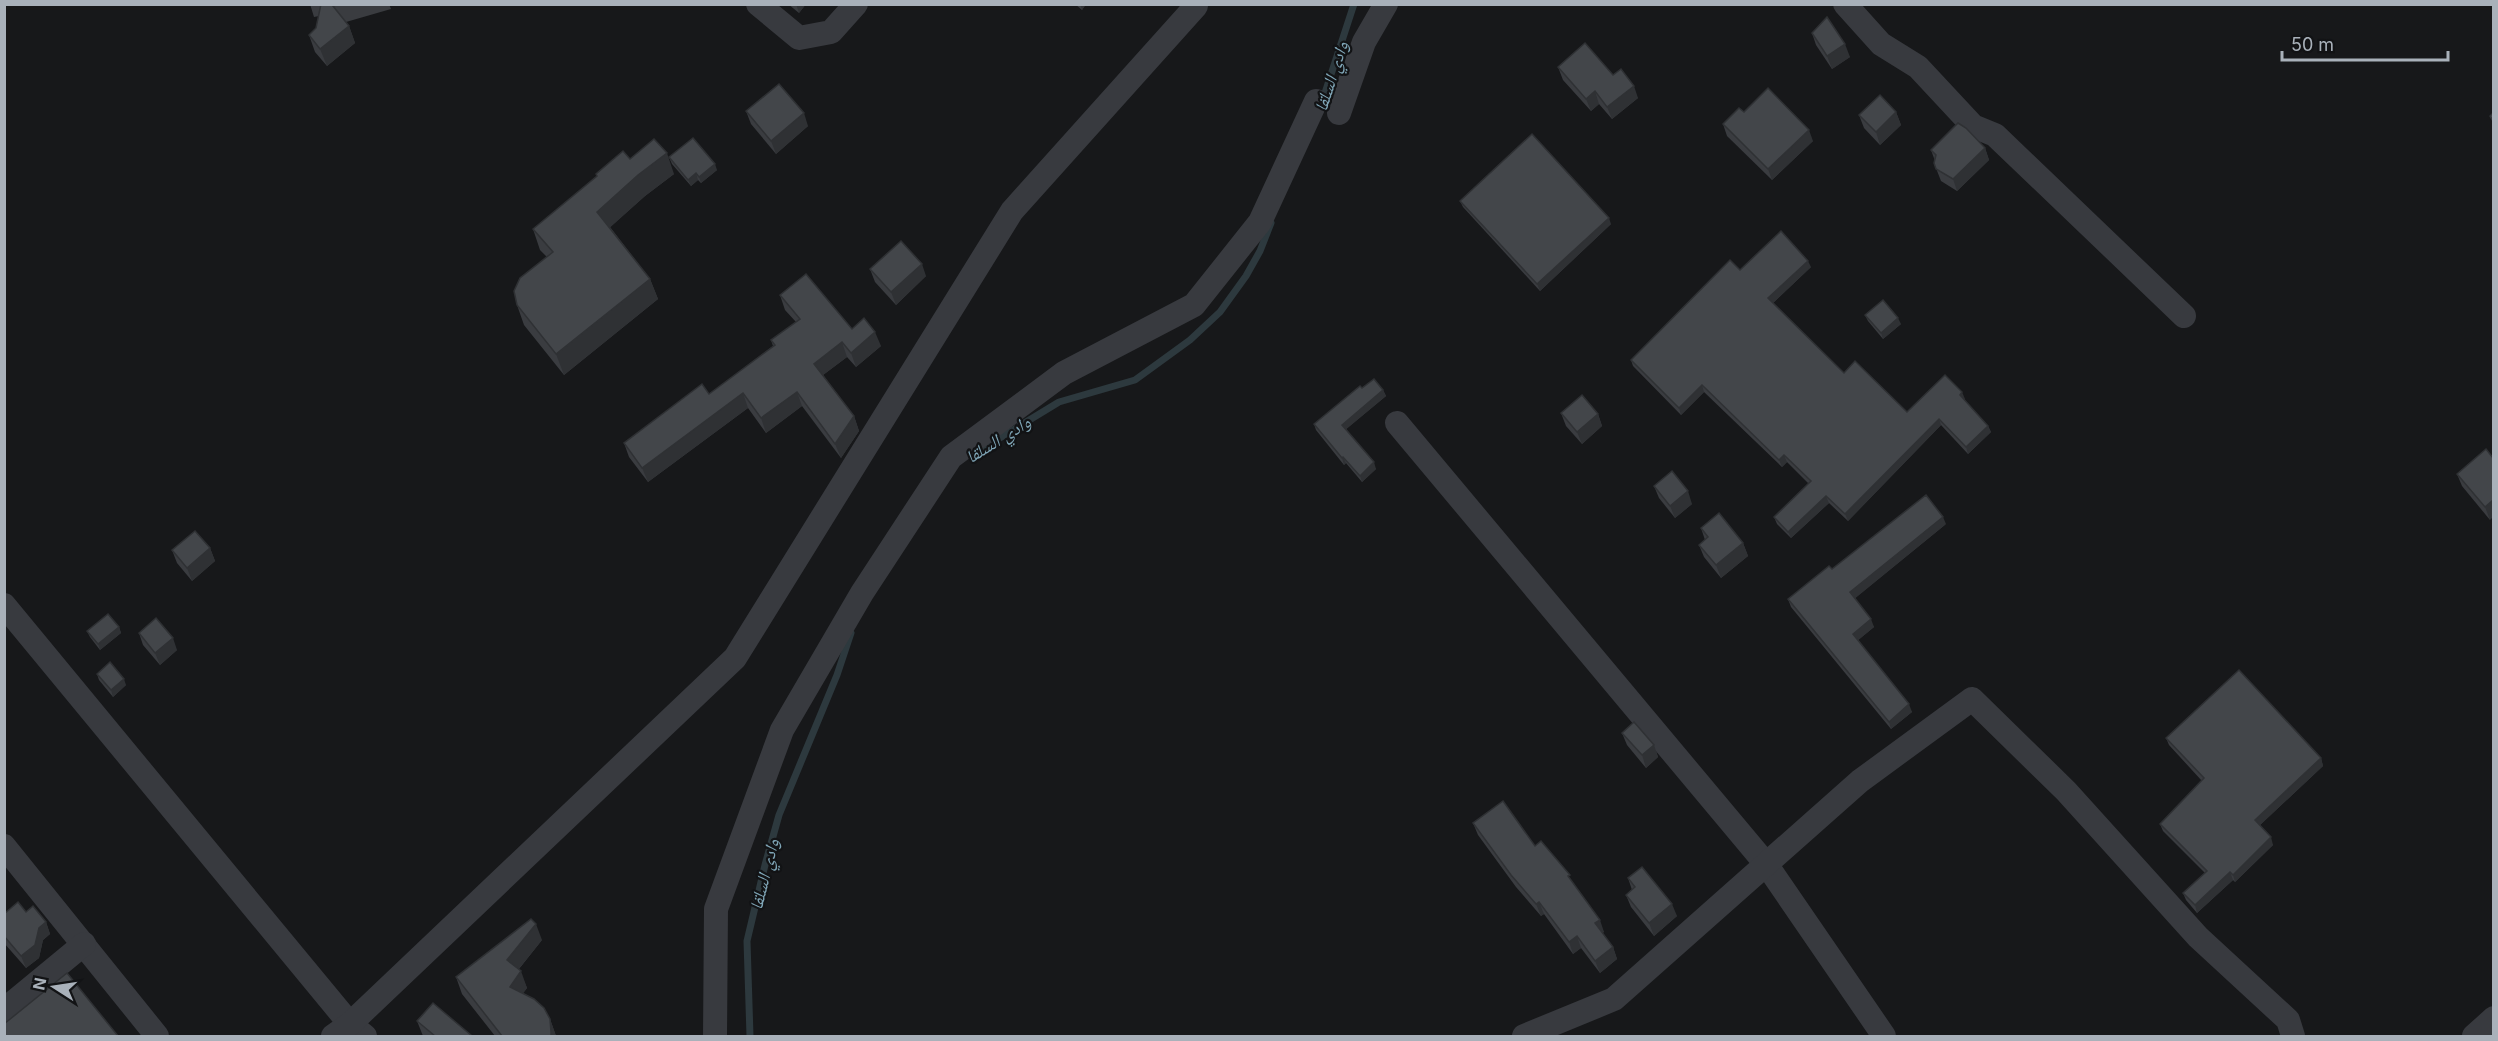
<svg xmlns="http://www.w3.org/2000/svg" width="2498" height="1041" font-family="Inter,'Noto Naskh Arabic',sans-serif">
  <style>
    .lines { fill: none; stroke-linecap: round; stroke-linejoin: round }
    .stream { stroke: #2d393e; stroke-width: 7 }
    .minor { stroke: #383a3f; stroke-width: 24 }
    .wall { fill: #3a3c40 }
    .shaded-wall { fill: #2f3134 }
    .building { fill: #43464a; stroke: #2f3134; stroke-width: 1.5 }
    .labels { text-anchor: middle; dominant-baseline: central; stroke-width: 4.5; stroke-linejoin: round; paint-order: stroke }
    .water-label { font-size: 18px; font-style: italic; fill: #7fa5b6; stroke: #121315 }
  </style>
  <rect width="100%" height="100%" fill="#17181a"/>
  <g class="lines">
    <g class="stream">
      <polyline points="1322,102 1354,4"/>
      <polyline points="972,455 1059,402 1135,380 1190,340 1220,312 1246,276 1260,251 1271,223"/>
      <polyline points="750,1036 747,941 765,865 779,815 837,675 851,633"/>
    </g>
    <g class="minor">
      <polyline points="758,4 799,38 831,32 856,4"/>
      <polyline points="1845,4 1881,44 1918,67 1973,126 1995,135 2184,316"/>
      <polyline points="1339,113 1364,42 1386,4"/>
      <polyline points="1397,423 1766,864 1884,1036"/>
      <polyline points="4,605 350,1024 365,1036"/>
      <polyline points="4,846 157,1036"/>
      <polyline points="4,1010 84,944"/>
      <polyline points="333,1036 350,1024 735,658 1012,211 1196,6"/>
      <polyline points="715,1036 716,909 782,730 862,593 951,457 1064,373 1194,305 1260,222 1316,101"/>
      <polyline points="1524,1036 1614,999 1860,781 1972,699 2066,791 2198,937 2288,1020 2293,1036"/>
      <polyline points="2474,1036 2494,1018"/>
    </g>
  </g>
  <g class="wall">
    <polygon points="310,4 389,4 391,9 346,22 349,26 355,43 327,66 315,52 309,35 316,28 319,16 314,17"/>
    <polygon points="788,4 806,4 799,13"/>
    <polygon points="1075,4 1086,4 1082,10"/>
    <polygon points="1812,33 1850,57 1832,69 1816,45"/>
    <polygon points="1558,67 1613,75 1638,98 1612,119 1599,104 1591,111 1563,80"/>
    <polygon points="746,111 808,126 776,154 751,124"/>
    <polygon points="1896,112 1901,125 1880,145 1864,128 1859,115"/>
    <polygon points="1723,124 1813,141 1772,180 1727,136"/>
    <polygon points="1985,148 1989,160 1957,191 1941,181 1934,163 1935,161 1931,150"/>
    <polygon points="669,157 717,170 701,183 698,180 691,186 672,164"/>
    <polygon points="630,159 674,174 645,196 610,227 650,279 658,299 564,375 524,325 517,305 547,257 540,250 533,229 597,177 596,174"/>
    <polygon points="1460,201 1611,224 1540,291 1463,207"/>
    <polygon points="1811,267 1773,303 1844,373 1907,412 1965,399 1964,400 1988,426 1991,432 1968,454 1941,425 1848,521 1829,503 1791,538 1777,524 1774,517 1809,484 1787,462 1782,467 1704,392 1681,415 1633,366 1631,360 1740,270"/>
    <polygon points="870,269 926,276 896,305 875,282"/>
    <polygon points="780,295 852,329 881,346 856,367 847,357 823,375 854,416 859,431 841,458 802,406 766,433 748,408 648,482 629,457 624,443 709,394 773,346 771,340 796,322 785,310"/>
    <polygon points="1865,315 1901,324 1883,339 1868,321"/>
    <polygon points="1362,388 1383,390 1386,396 1346,429 1376,469 1362,482 1346,463 1344,465 1316,430 1314,424"/>
    <polygon points="1561,413 1598,414 1602,426 1582,444 1566,426"/>
    <polygon points="2486,449 2490,520 2462,486 2457,474"/>
    <polygon points="1654,486 1692,504 1675,518 1659,498"/>
    <polygon points="1946,524 1855,598 1874,627 1858,640 1912,712 1891,729 1791,607 1788,599 1832,569"/>
    <polygon points="1701,528 1743,543 1748,556 1721,578 1704,557 1699,545 1705,540"/>
    <polygon points="210,548 215,561 192,581 177,563 172,550"/>
    <polygon points="119,627 121,633 100,650 90,637 87,631"/>
    <polygon points="139,633 177,650 160,665 143,645"/>
    <polygon points="97,674 126,685 113,697 99,680"/>
    <polygon points="1622,733 1654,745 1658,757 1646,768 1627,745"/>
    <polygon points="2166,738 2321,758 2323,766 2260,825 2273,845 2235,882 2233,880 2197,913 2186,900 2183,893 2205,873 2163,831 2160,824 2202,781 2169,745"/>
    <polygon points="1473,823 1535,846 1573,883 1604,932 1602,933 1613,947 1617,959 1600,973 1581,948 1573,954 1544,914 1541,916 1516,887 1478,835"/>
    <polygon points="1628,878 1677,916 1654,936 1631,907 1626,895 1632,890"/>
    <polygon points="26,912 46,922 50,934 43,940 39,958 26,968 4,943 4,914"/>
    <polygon points="542,940 519,969 527,988 523,993 550,1019 556,1036 495,1036 462,994 456,977"/>
    <polygon points="417,1021 472,1036 423,1036"/>
  </g>
  <g class="shaded-wall">
    <polygon points="796,4 806,4 799,13"/>
    <polygon points="1080,4 1086,4 1082,10"/>
    <polygon points="349,26 355,43 327,66 320,49"/>
    <polygon points="1845,44 1850,57 1832,69 1827,56"/>
    <polygon points="1634,86 1638,98 1612,119 1607,107"/>
    <polygon points="1595,91 1599,104 1591,111 1586,99"/>
    <polygon points="1896,112 1901,125 1880,145 1876,132"/>
    <polygon points="804,113 808,126 776,154 771,141"/>
    <polygon points="1809,130 1813,141 1772,180 1768,169"/>
    <polygon points="1985,148 1989,160 1957,191 1953,179"/>
    <polygon points="667,153 674,174 645,196 605,232 597,212 638,175"/>
    <polygon points="715,164 717,170 701,183 699,177"/>
    <polygon points="696,173 698,180 691,186 688,180"/>
    <polygon points="1609,218 1611,224 1540,291 1537,284"/>
    <polygon points="1808,261 1811,267 1771,305 1768,298"/>
    <polygon points="922,264 926,276 896,305 891,292"/>
    <polygon points="650,279 658,299 564,375 556,354"/>
    <polygon points="1898,318 1901,324 1883,339 1881,333"/>
    <polygon points="875,332 881,346 856,367 851,353"/>
    <polygon points="842,342 847,357 819,378 814,364"/>
    <polygon points="1702,385 1704,392 1681,415 1679,408"/>
    <polygon points="1383,390 1386,396 1344,431 1342,425"/>
    <polygon points="797,392 802,406 766,433 761,418"/>
    <polygon points="1962,392 1965,399 1962,402 1960,395"/>
    <polygon points="743,393 748,408 648,482 642,468"/>
    <polygon points="1598,414 1602,426 1582,444 1577,432"/>
    <polygon points="854,416 859,431 841,458 835,444"/>
    <polygon points="1939,419 1941,425 1848,521 1845,514"/>
    <polygon points="1988,426 1991,432 1968,454 1966,447"/>
    <polygon points="1784,455 1787,462 1782,467 1779,460"/>
    <polygon points="1343,457 1346,463 1344,465 1342,458"/>
    <polygon points="1374,462 1376,469 1362,482 1360,476"/>
    <polygon points="1688,491 1692,504 1675,518 1670,506"/>
    <polygon points="1826,496 1829,503 1791,538 1788,532"/>
    <polygon points="2493,500 2493,517 2490,520 2485,507"/>
    <polygon points="1943,517 1946,524 1853,600 1850,592"/>
    <polygon points="1743,543 1748,556 1721,578 1716,565"/>
    <polygon points="210,548 215,561 192,581 187,568"/>
    <polygon points="1871,619 1874,627 1856,642 1853,634"/>
    <polygon points="119,627 121,633 100,650 98,644"/>
    <polygon points="173,638 177,650 160,665 155,653"/>
    <polygon points="124,679 126,685 113,697 111,690"/>
    <polygon points="1909,704 1912,712 1891,729 1889,722"/>
    <polygon points="1654,745 1658,757 1646,768 1642,755"/>
    <polygon points="2321,758 2323,766 2258,827 2255,820"/>
    <polygon points="2271,837 2273,845 2235,882 2233,875"/>
    <polygon points="2230,872 2233,880 2197,913 2195,905"/>
    <polygon points="1539,902 1544,914 1541,916 1536,904"/>
    <polygon points="1672,904 1677,916 1654,936 1649,923"/>
    <polygon points="1600,920 1604,932 1599,935 1595,923"/>
    <polygon points="46,922 50,934 43,940 39,958 26,968 21,956 39,928"/>
    <polygon points="536,924 542,940 513,976 507,960"/>
    <polygon points="1577,936 1581,948 1573,954 1569,942"/>
    <polygon points="1613,947 1617,959 1600,973 1595,961"/>
    <polygon points="521,971 527,988 516,1003 510,987"/>
    <polygon points="550,1019 556,1036 551,1036"/>
  </g>
  <g class="building">
    <polygon points="321,4 339,4 333,6 349,26 320,49 309,35 316,28"/>
    <polygon points="1827,17 1845,44 1827,56 1812,33"/>
    <polygon points="1585,43 1613,75 1621,69 1634,86 1607,107 1595,91 1586,99 1558,67"/>
    <polygon points="779,84 804,113 771,141 746,111"/>
    <polygon points="1768,88 1809,130 1768,169 1723,124 1739,108 1744,112"/>
    <polygon points="1880,95 1896,112 1876,132 1859,115"/>
    <polygon points="2493,113 2493,121 2490,116"/>
    <polygon points="1958,123 1966,128 1985,148 1953,179 1936,169 1934,163 1936,155 1931,150"/>
    <polygon points="1532,134 1609,218 1537,284 1460,201"/>
    <polygon points="693,138 715,164 699,177 696,173 688,180 669,157"/>
    <polygon points="654,139 667,153 638,175 597,212 650,279 556,354 517,305 514,291 520,278 553,252 533,229 597,176 596,174 623,151 630,159"/>
    <polygon points="1781,231 1808,261 1768,298 1844,373 1855,361 1907,412 1945,375 1962,392 1960,395 1988,426 1966,447 1939,419 1845,514 1826,496 1788,532 1774,517 1811,481 1784,455 1779,460 1702,385 1679,408 1631,360 1730,260 1740,270"/>
    <polygon points="901,241 922,264 891,292 870,269"/>
    <polygon points="806,274 852,329 864,318 875,332 851,353 842,342 814,364 854,416 835,444 797,392 761,418 743,393 642,468 624,443 702,384 709,394 775,345 771,340 800,319 780,295"/>
    <polygon points="1883,300 1898,318 1881,333 1865,315"/>
    <polygon points="1374,379 1383,390 1342,425 1374,462 1360,476 1343,457 1342,458 1314,424 1360,386 1362,388"/>
    <polygon points="1582,395 1598,414 1577,432 1561,413"/>
    <polygon points="2486,449 2493,458 2493,500 2485,507 2457,474"/>
    <polygon points="1672,471 1688,491 1670,506 1654,486"/>
    <polygon points="1926,495 1943,517 1850,592 1871,619 1853,634 1909,704 1889,722 1788,599 1829,566 1832,569"/>
    <polygon points="1719,513 1743,543 1716,565 1699,545 1708,537 1701,528"/>
    <polygon points="195,531 210,548 187,568 172,550"/>
    <polygon points="108,614 119,627 98,644 87,631"/>
    <polygon points="156,618 173,638 155,653 139,633"/>
    <polygon points="110,662 124,679 111,690 97,674"/>
    <polygon points="2239,670 2321,758 2255,820 2271,837 2233,875 2230,872 2195,905 2183,893 2207,871 2160,824 2204,778 2166,738"/>
    <polygon points="1634,722 1654,745 1642,755 1622,733"/>
    <polygon points="1503,801 1535,846 1541,841 1570,875 1568,876 1600,920 1595,923 1613,947 1595,961 1577,936 1569,942 1539,902 1536,904 1511,875 1473,823"/>
    <polygon points="1642,867 1672,904 1649,923 1626,895 1635,887 1628,878"/>
    <polygon points="18,902 26,912 33,906 46,922 39,928 35,945 21,956 4,936 4,914"/>
    <polygon points="531,919 536,924 507,960 521,971 510,987 534,999 544,1008 550,1019 551,1032 551,1036 502,1036 456,977"/>
    <polygon points="67,973 118,1036 4,1036 4,1024"/>
    <polygon points="433,1003 472,1036 435,1036 417,1021"/>
  </g>
  <g class="labels">
    <g class="water-label">
      <text transform="translate(1331 76) rotate(-72)">وادي السلقا</text>
      <text transform="translate(998 439) rotate(-32)">وادي السلقا</text>
      <text transform="translate(764 874) rotate(-76)">وادي السلقا</text>
    </g>
  </g>
  <rect width="2498" height="1041" fill="none" stroke="#a9b1ba" stroke-width="12"/>
  <g transform="translate(54 987) rotate(282)" stroke="#121315" stroke-width="4.5" paint-order="stroke">
  <path d="M0-4.5L10 22L0 15L-10 22Z" fill="#a9b1ba"/>
  <text y="-9" font-size="16" font-weight="bold" text-anchor="middle" fill="#a9b1ba">N</text>
  </g>
  <path d="M2282 51v9h166v-9" fill="none" stroke="#a9b1ba" stroke-width="3"/>
  <text x="2291" y="51" font-size="18" fill="#a9b1ba" stroke="#121315" stroke-width="4.5" paint-order="stroke">50 m</text>
</svg>
